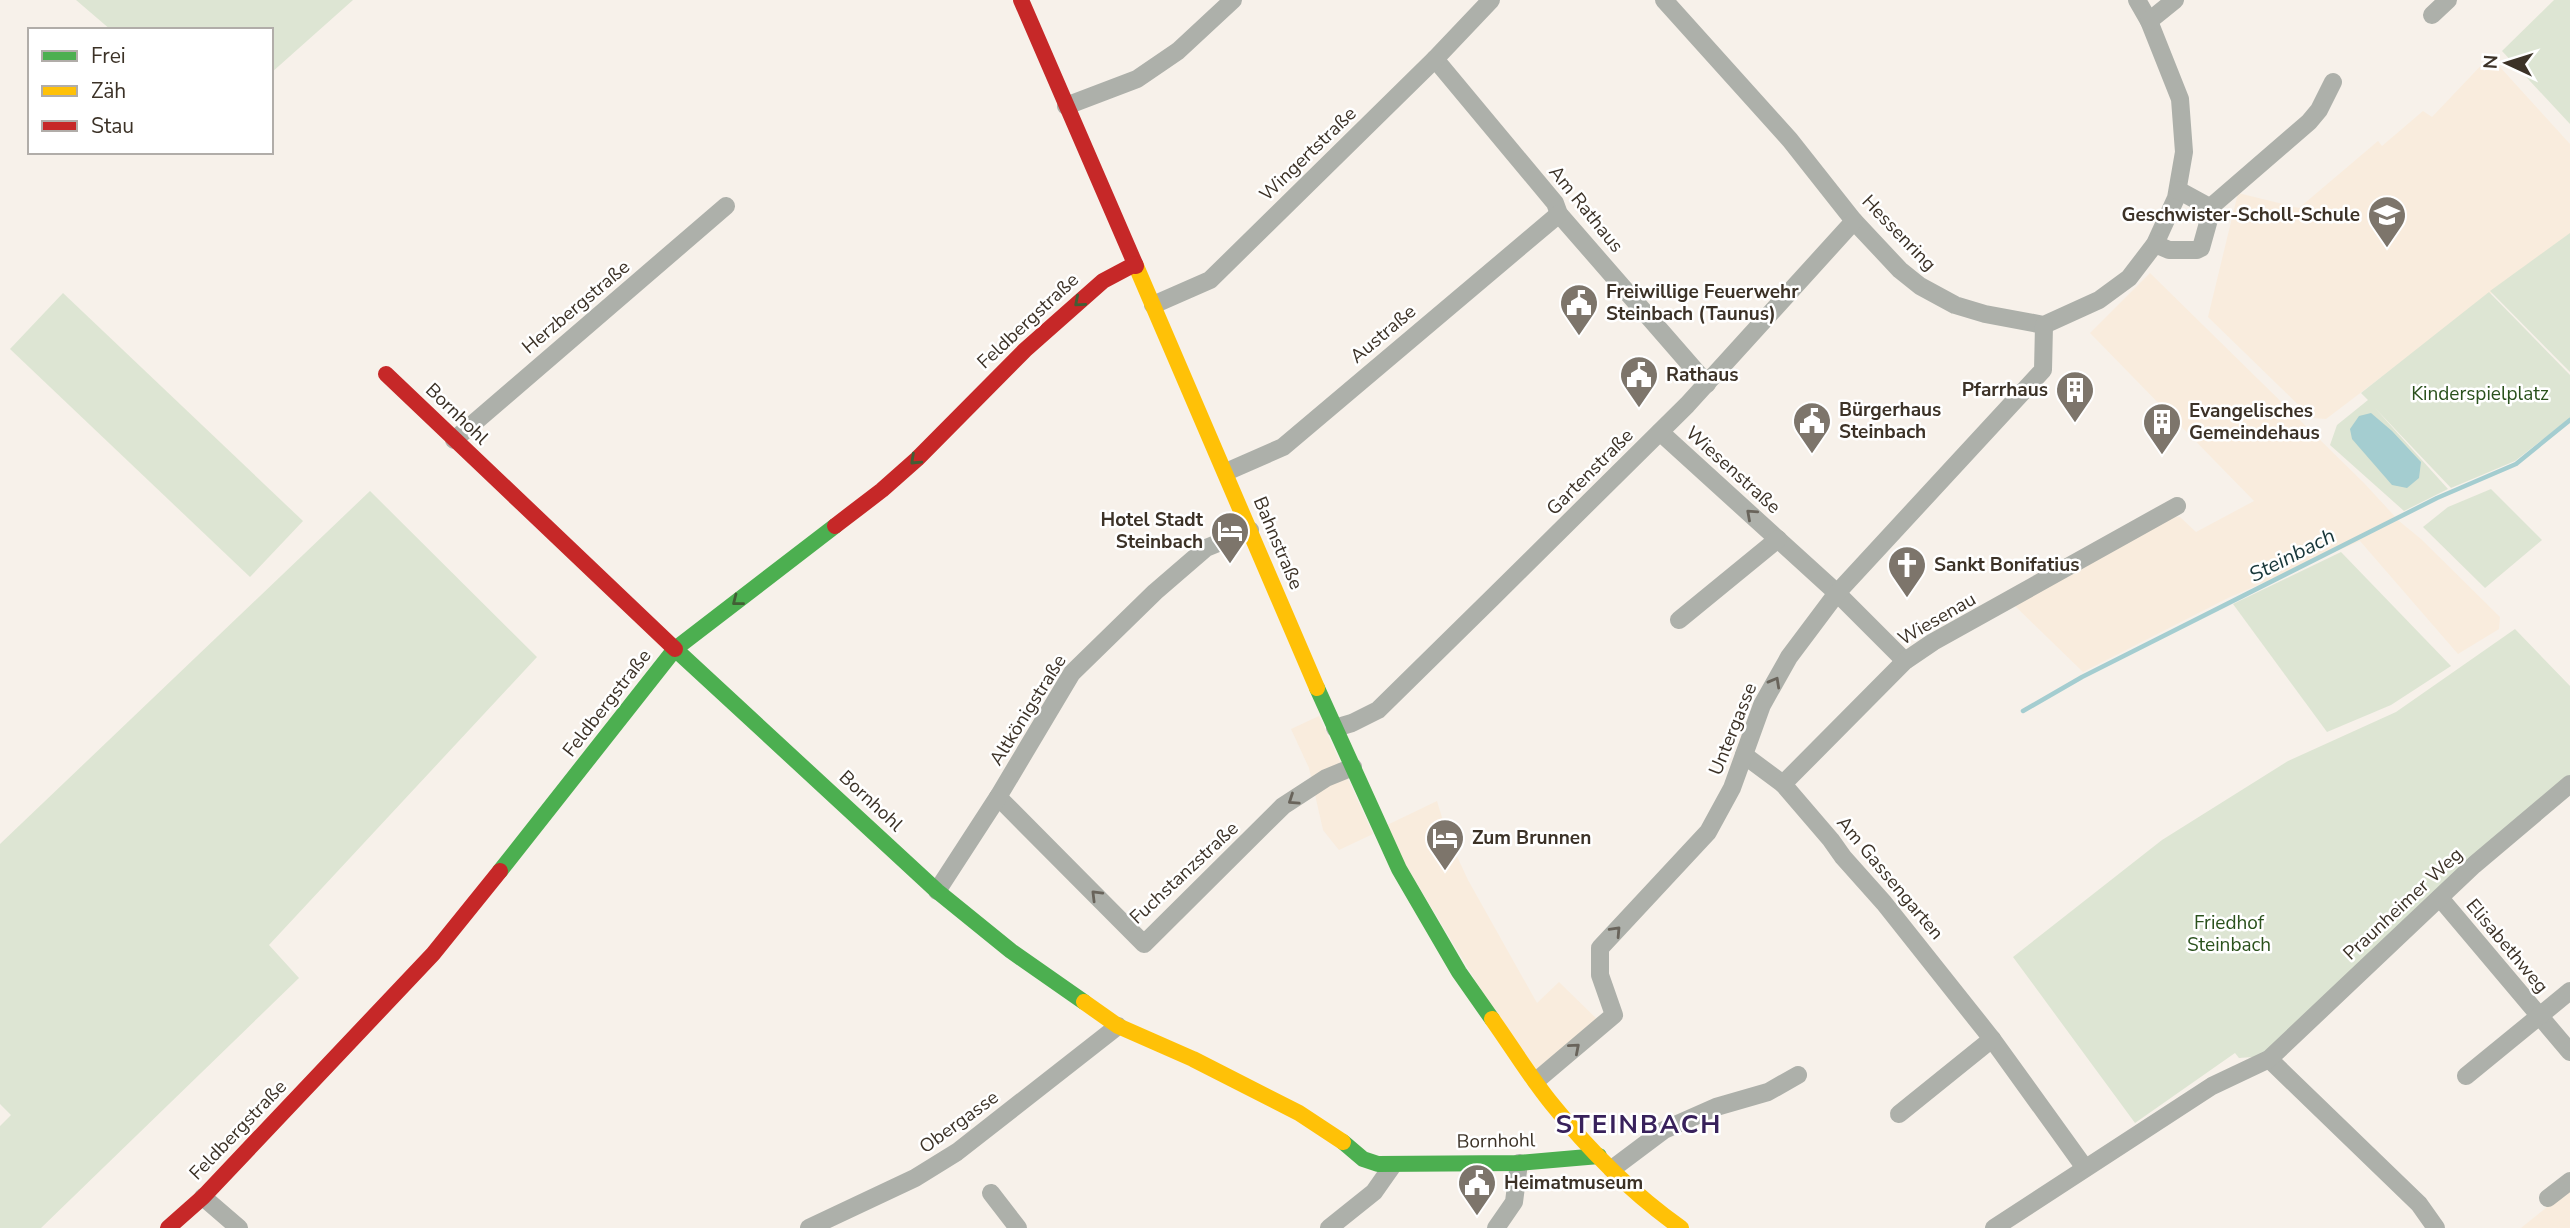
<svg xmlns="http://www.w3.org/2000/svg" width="2570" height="1228" font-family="'Nunito Sans',sans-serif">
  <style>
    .built { fill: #f9ecdd }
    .green { fill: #dde5d3 }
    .water { fill: #a4cdd0 }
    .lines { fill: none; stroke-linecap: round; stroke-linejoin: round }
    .stream { stroke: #a4cdd0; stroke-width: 4.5 }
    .street { stroke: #adb0aa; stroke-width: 18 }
    .fast { stroke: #4caf50; stroke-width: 16 }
    .slow { stroke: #ffc107; stroke-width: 16 }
    .jam { stroke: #c62828; stroke-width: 16 }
    .oneway { stroke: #425e35 }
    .oneway2 { stroke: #69645b }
    .labels { text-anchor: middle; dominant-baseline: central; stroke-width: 5; stroke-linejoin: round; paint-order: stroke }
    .street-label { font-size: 19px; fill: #3c3227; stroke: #fff }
    .poi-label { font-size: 19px; font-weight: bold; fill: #3c3227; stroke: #fff; text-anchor: start }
    .park-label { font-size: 19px; fill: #2a511c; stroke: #fff }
    .water-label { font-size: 21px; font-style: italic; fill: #18373a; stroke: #fff }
    .district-label { font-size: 26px; font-weight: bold; letter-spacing: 2px; fill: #38215b; stroke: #fff }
  </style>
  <rect width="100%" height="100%" fill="#f7f1ea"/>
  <g class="built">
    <polygon points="2490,56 2570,144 2570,234 2326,419 2312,418 2208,317 2238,193 2299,208 2378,141 2382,146 2423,111 2432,117"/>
    <polygon points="2150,273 2364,483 2399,521 2421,539 2500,617 2499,629 2458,654 2360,541 2228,598 2083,672 2014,605 2173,516 2180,517 2196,532 2254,501 2090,333"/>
    <polygon points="1319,716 1373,834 1339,850 1323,830 1309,768 1291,729"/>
    <polygon points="1437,801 1448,837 1468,880 1537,1003 1559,982 1602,1024 1536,1081 1383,827"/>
    <polygon points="2570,1190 2570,1228 2521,1228 2552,1203"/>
  </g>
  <g class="green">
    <polygon points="76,0 353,0 271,73 271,30 111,30"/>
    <polygon points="2554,0 2570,0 2570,124 2502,51"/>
    <polygon points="2570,233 2570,372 2490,291"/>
    <polygon points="2489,292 2570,375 2570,418 2515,461 2451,488 2375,408 2448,489 2404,511 2330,445 2337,425 2368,400 2361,393"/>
    <polygon points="63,293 303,521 250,577 10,349"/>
    <polygon points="2491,489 2542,540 2485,588 2423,527 2448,507"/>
    <polygon points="370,491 537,657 269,945 299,978 41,1228 0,1228 0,1126 11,1115 0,1104 0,844"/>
    <polygon points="2341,552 2451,666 2391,705 2327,732 2233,604"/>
    <polygon points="2515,629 2570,686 2570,780 2266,1056 2239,1058 2235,1053 2135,1123 2013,957 2162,840 2288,761 2396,712"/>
  </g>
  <polygon class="water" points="2371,413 2392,431 2421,462 2419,478 2407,488 2392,485 2352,439 2350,429 2359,416"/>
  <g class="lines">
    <polyline class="stream" points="2023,711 2082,677 2437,498 2516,464 2570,420"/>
    <g class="street">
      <polyline points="1664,0 1790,140 1854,221 1900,270 1920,286 1955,305 1985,314 2044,325 2099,300 2129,278 2155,244 2176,198 2184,152 2180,99 2149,21 2137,0"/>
      <polyline points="2432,15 2448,0"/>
      <polyline points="2149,21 2175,0"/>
      <polyline points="1435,59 1555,203 1559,214 1707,384"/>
      <polyline points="1066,106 1137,79 1178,51 1233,0"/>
      <polyline points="2178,190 2211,208"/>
      <polyline points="2155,244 2169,250 2197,250 2201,248 2213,205 2309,122 2319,110 2333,82"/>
      <polyline points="1153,305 1210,280 1435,59 1491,0"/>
      <polyline points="1660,432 1837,593 1905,661"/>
      <polyline points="454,440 726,206"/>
      <polyline points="1226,472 1283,447 1559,214"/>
      <polyline points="1679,620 1778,539"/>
      <polyline points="1335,728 1352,723 1378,710 1492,598 1687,405 1854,221"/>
      <polyline points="1744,755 1783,784 1831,840 1843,857 1884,903 1992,1039 2085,1168"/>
      <polyline points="1783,784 1905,661 1933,642 2177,506"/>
      <polyline points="998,797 1144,944 1283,806 1326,778 1353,767"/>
      <polyline points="937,891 998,797 1072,673 1155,592 1206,548 1250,530"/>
      <polyline points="2440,898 2570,1052"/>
      <polyline points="2269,1059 2419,1204 2436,1228"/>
      <polyline points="2466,1076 2570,991"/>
      <polyline points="1536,1081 1614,1015 1600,975 1600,948 1708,832 1732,788 1762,705 1789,657 1837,593 2043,370 2044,325"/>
      <polyline points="1899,1114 1992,1039"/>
      <polyline points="1612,1169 1664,1130 1716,1107 1768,1092 1798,1075"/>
      <polyline points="991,1193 1018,1228"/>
      <polyline points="203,1197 239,1228"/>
      <polyline points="2548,1198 2570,1181"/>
      <polyline points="809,1228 915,1178 957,1152 1118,1026"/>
      <polyline points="1329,1228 1374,1192 1393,1165"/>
      <polyline points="1496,1228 1514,1202 1519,1163"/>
      <polyline points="1994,1228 2212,1086 2269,1059 2474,865 2570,784"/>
    </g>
    <g class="fast">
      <polyline points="675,649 937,891 1011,951 1084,1002"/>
      <polyline points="1317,688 1399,869 1459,972 1492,1019"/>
      <polyline points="500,871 675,649 835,526"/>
      <polyline points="1343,1142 1363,1159 1378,1164 1519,1163 1599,1156"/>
    </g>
    <g class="slow">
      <polyline points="1136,266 1317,688"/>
      <polyline points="1084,1002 1118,1026 1193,1059 1299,1113 1343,1142"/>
      <path d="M1492 1019C1512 1047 1530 1077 1552 1104 1589 1150 1633 1194 1681 1228"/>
    </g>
    <g class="jam">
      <polyline points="1021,0 1136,266"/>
      <polyline points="386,374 675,649"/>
      <polyline points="835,526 882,490 917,459 1025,350 1103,281 1135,264"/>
      <polyline points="168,1228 203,1197 433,954 500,871"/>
    </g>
  </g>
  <defs><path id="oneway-chevron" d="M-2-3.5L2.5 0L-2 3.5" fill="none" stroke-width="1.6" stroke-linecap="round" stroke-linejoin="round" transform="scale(1.75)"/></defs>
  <g class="oneway">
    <use href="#oneway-chevron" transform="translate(1079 302) rotate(139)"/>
    <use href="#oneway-chevron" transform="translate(915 460) rotate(137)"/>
    <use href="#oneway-chevron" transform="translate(737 601) rotate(142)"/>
  </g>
  <g class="oneway2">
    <use href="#oneway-chevron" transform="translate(1751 514) rotate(-138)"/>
    <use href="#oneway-chevron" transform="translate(1775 682) rotate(-61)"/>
    <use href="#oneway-chevron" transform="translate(1293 800) rotate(146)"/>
    <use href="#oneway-chevron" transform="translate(1096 895) rotate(-135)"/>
    <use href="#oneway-chevron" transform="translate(1616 931) rotate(-47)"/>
    <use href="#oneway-chevron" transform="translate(1575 1048) rotate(-41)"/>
  </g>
  <defs>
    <symbol id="school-pin" viewBox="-11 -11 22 30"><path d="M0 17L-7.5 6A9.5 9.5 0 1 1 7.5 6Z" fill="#7d756b" stroke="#fff"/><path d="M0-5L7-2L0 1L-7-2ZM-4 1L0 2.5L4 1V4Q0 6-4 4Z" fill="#fff"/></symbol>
    <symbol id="civic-pin" viewBox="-11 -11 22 30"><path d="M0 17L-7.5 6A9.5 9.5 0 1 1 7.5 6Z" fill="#7d756b" stroke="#fff"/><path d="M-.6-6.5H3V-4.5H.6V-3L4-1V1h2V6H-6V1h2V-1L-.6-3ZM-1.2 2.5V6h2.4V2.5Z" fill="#fff"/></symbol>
    <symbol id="building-pin" viewBox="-11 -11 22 30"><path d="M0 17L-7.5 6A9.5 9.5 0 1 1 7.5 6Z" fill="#7d756b" stroke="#fff"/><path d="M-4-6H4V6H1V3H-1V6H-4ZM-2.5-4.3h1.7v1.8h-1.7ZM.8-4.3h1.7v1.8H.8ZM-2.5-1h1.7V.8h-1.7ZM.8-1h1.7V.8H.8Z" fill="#fff"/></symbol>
    <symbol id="hotel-pin" viewBox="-11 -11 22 30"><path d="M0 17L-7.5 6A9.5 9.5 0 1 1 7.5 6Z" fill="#7d756b" stroke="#fff"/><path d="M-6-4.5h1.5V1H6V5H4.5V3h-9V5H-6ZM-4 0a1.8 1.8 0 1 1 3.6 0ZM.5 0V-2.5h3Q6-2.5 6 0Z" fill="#fff"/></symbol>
    <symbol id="church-pin" viewBox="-11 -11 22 30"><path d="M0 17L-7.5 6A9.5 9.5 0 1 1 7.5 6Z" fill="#7d756b" stroke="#fff"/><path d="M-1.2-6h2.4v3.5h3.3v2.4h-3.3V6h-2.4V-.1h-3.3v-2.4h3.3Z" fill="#fff"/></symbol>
  </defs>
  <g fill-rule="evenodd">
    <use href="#school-pin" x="2365" y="193" width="44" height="60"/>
    <use href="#civic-pin" x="1557" y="281" width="44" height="60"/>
    <use href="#civic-pin" x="1617" y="353" width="44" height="60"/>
    <use href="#building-pin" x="2053" y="368" width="44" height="60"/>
    <use href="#civic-pin" x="1790" y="399" width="44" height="60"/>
    <use href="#building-pin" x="2140" y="400" width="44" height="60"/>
    <use href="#hotel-pin" x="1208" y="509" width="44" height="60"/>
    <use href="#church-pin" x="1885" y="543" width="44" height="60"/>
    <use href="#hotel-pin" x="1423" y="816" width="44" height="60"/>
    <use href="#civic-pin" x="1455" y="1161" width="44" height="60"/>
  </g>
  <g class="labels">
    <g class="street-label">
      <text transform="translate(1308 154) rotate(-44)">Wingertstraße</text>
      <text transform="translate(1586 209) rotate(51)">Am Rathaus</text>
      <text transform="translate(1899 233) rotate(46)">Hessenring</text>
      <text transform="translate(576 307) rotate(-40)">Herzbergstraße</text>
      <text transform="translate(1028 321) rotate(-43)">Feldbergstraße</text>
      <text transform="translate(1383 334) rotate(-40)">Austraße</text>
      <text transform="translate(457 414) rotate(44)">Bornhohl</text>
      <text transform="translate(1733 470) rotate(42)">Wiesenstraße</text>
      <text transform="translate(1590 472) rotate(-45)">Gartenstraße</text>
      <text transform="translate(1278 543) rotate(67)">Bahnstraße</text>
      <text transform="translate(1937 619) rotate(-30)">Wiesenau</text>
      <text transform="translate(607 703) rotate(-52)">Feldbergstraße</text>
      <text transform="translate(1028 710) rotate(-58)">Altkönigstraße</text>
      <text transform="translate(1733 729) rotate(-68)">Untergasse</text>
      <text transform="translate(871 801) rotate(43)">Bornhohl</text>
      <text transform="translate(1184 873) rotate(-43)">Fuchstanzstraße</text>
      <text transform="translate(1890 878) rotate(50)">Am Gassengarten</text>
      <text transform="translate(2403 904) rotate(-43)">Praunheimer Weg</text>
      <text transform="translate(2507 946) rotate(50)">Elisabethweg</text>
      <text transform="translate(959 1122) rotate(-36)">Obergasse</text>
      <text transform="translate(238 1130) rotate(-46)">Feldbergstraße</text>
      <text transform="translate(1496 1141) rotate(-1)">Bornhohl</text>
    </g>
    <g class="poi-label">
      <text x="2360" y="215" text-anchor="end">Geschwister-Scholl-Schule</text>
      <text x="1606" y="292">Freiwillige Feuerwehr<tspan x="1606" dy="22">Steinbach (Taunus)</tspan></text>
      <text x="1666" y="375">Rathaus</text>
      <text x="2048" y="390" text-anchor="end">Pfarrhaus</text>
      <text x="1839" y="410">Bürgerhaus<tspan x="1839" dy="22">Steinbach</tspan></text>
      <text x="2189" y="411">Evangelisches<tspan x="2189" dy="22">Gemeindehaus</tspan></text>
      <text x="1203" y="520" text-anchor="end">Hotel Stadt<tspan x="1203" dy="22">Steinbach</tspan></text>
      <text x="1934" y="565">Sankt Bonifatius</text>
      <text x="1472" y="838">Zum Brunnen</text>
      <text x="1504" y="1183">Heimatmuseum</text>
    </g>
    <g class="park-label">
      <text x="2480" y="394">Kinderspielplatz</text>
      <text x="2229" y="923">Friedhof<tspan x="2229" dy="22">Steinbach</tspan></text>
    </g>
    <g class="water-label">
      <text transform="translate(2292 555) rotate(-27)">Steinbach</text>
    </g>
    <g class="district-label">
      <text x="1639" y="1124">STEINBACH</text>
    </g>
  </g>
  <rect x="28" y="28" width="245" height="126" fill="#ffffff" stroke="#b1ada9" stroke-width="2"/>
  <rect x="42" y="51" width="35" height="10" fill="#4caf50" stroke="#b1ada9" stroke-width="2"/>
  <text x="91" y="63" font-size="21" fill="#3c3227">Frei</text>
  <rect x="42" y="86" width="35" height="10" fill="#ffc107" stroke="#b1ada9" stroke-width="2"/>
  <text x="91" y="98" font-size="21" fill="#3c3227">Zäh</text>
  <rect x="42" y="121" width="35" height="10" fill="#c62828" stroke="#b1ada9" stroke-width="2"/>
  <text x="91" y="133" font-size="21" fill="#3c3227">Stau</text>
  <g transform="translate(2507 63) rotate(274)" stroke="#ffffff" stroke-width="5" paint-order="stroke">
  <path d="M0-5L12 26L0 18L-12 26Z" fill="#3c3227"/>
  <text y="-10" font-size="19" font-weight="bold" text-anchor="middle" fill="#3c3227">N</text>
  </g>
</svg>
